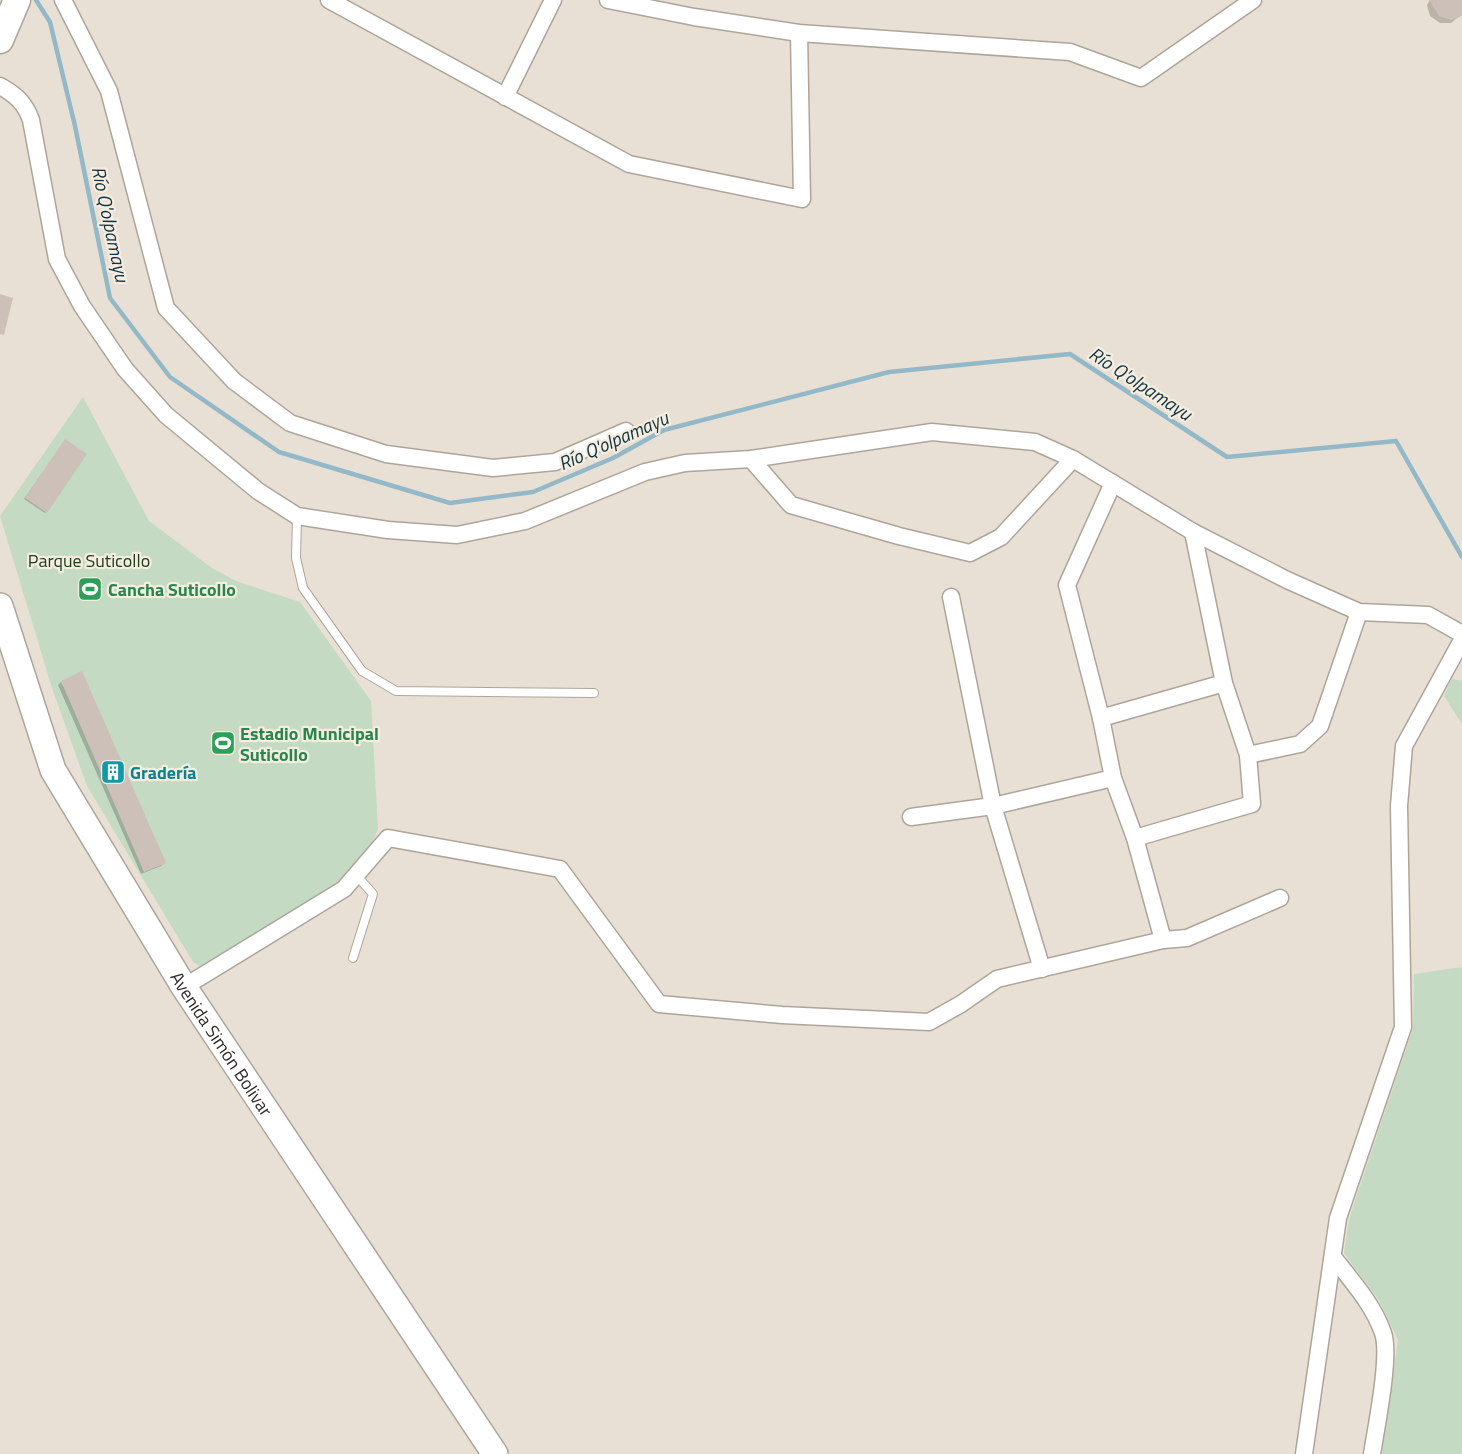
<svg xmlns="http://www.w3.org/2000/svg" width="1462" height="1454" font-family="'Titillium Web',sans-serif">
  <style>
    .green { fill: #c4dac2 }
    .shadow { fill: #0003 }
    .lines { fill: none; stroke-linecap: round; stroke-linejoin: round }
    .stream { stroke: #93b8c7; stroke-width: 4.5 }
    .building { fill: #cdc0b8 }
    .service-casing { stroke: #ada59a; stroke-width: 10 }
    .minor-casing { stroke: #ada59a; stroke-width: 19 }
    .primary-casing { stroke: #ada59a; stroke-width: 28 }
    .trunk-casing { stroke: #ada59a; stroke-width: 29 }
    .service { stroke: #fff; stroke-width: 8 }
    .minor { stroke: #fff; stroke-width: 16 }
    .primary { stroke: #fff; stroke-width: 25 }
    .trunk { stroke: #fff; stroke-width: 26 }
    .labels { text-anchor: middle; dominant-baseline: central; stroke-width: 4.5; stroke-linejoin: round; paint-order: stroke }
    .park-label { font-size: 18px; fill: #1c401a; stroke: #f6ede1 }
    .leisure-label { font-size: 18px; font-weight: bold; fill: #27864d; stroke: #f6ede1; text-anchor: start }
    .culture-label { font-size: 18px; font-weight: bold; fill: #0d838f; stroke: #f6ede1; text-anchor: start }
    .street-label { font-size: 18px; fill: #2e2a26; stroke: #f6ede1 }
    .water-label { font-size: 19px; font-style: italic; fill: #113440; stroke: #f6ede1 }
  </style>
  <rect width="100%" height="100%" fill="#e8e0d4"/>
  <g class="green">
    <polygon points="83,397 149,521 212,568 236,581 300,602 371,701 378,829 365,859 335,885 200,966 193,962 87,786 52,688 0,516"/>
    <polygon points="1452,679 1462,681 1462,724 1444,696"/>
    <polygon points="1462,967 1462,1454 1382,1454 1398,1340 1379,1300 1344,1253 1349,1219 1413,1028 1414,974"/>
  </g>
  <g class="shadow">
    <polygon points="1430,0 1462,0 1462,14 1451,23 1440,23 1430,16 1427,5"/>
    <polygon points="64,442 46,512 45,513 24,499"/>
    <polygon points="61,682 164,863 161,866 141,874 58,685"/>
  </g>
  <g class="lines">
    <polyline class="stream" points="36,0 50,22 75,126 110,298 170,377 279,452 450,503 533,492 613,458 664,430 889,372 1070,354 1227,457 1396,441 1462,557"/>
  </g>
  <g class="building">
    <polygon points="1429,0 1462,0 1462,16 1451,20 1439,16"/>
    <polygon points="0,294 13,298 4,335 0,334"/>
    <polygon points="65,439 87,454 47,513 25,498"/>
    <polygon points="82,671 166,863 144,872 61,681"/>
  </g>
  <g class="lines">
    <defs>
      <g id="service">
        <polyline points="297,516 296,558 303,588 362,671 396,691 594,693"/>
        <polyline points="353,958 373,894 357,876"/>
      </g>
      <g id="minor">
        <polyline points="63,0 109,91 166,308 234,381 290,423 386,454 493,468 555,462 626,431"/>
        <polyline points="329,0 629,164 802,199 799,33"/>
        <polyline points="608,0 694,17 799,33 1070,52 1141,78 1253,0"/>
        <path d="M0 86C16 95 25 103 31 120L57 259 82 306 125 369 166 415 258 491 297 516 388 530 457 535 525 521 645 472 685 463 751 459 932 432 1035 442 1073 459 1193 532 1287 580 1359 612 1428 615 1462 634"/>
        <polyline points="505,97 553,0"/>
        <polyline points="751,459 791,505 899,536 970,553 1001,537 1073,459"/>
        <polyline points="1113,483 1067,585 1101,718 1113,778 1135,838 1163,940"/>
        <polyline points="951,597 993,806 1042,969"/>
        <polyline points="1101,718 1224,683"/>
        <polyline points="1248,755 1300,744 1320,726 1359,612"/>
        <polyline points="911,817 993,806 1113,778"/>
        <polyline points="1135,838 1252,804 1248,755 1224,683 1193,532"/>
        <polyline points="184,987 344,889 388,838 560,869 659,1004 782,1015 929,1022 961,1004 997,979 1163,940 1187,938 1280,898"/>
        <path d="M1333 1257C1351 1280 1373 1304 1383 1333 1391 1355 1376 1428 1372 1454"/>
        <polyline points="1304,1454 1338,1218 1403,1027 1399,806 1404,746 1462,640"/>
      </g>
      <g id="primary">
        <path id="s1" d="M0 606 53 770 184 987 495 1454"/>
      </g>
      <polyline id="trunk" points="0,40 17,0"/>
    </defs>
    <use href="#service" class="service-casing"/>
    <use href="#minor" class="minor-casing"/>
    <use href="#primary" class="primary-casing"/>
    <use href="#trunk" class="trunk-casing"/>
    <use href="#service" class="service"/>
    <use href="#minor" class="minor"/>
    <use href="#primary" class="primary"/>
    <use href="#trunk" class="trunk"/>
  </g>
  <defs>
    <symbol id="stadium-square" viewBox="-11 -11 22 22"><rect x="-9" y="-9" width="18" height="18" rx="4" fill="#2e9e5b" stroke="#f6ede1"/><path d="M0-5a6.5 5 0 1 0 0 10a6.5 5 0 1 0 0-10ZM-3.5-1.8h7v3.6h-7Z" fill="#fff"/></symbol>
    <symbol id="building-square" viewBox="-11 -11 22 22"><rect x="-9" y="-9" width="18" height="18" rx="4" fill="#0f9aa8" stroke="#f6ede1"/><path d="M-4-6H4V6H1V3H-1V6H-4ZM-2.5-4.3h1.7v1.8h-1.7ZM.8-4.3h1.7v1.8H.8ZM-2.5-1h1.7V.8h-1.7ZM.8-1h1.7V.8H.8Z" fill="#fff"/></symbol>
  </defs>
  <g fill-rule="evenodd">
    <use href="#stadium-square" x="76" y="575" width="28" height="28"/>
    <use href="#stadium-square" x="209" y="729" width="28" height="28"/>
    <use href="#building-square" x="99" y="758" width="28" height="28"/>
  </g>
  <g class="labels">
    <g class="park-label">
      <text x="89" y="560">Parque Suticollo</text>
    </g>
    <g class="leisure-label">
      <text x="108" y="589">Cancha Suticollo</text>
      <text x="240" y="733">Estadio Municipal<tspan x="240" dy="21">Suticollo</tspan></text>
    </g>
    <g class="culture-label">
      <text x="130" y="772">Gradería</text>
    </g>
    <g class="street-label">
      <text stroke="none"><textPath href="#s1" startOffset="494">Avenida Simón Bolivar</textPath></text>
    </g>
    <g class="water-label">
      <text transform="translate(111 224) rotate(78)">Río Q'olpamayu</text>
      <text transform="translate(1141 383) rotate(33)">Río Q'olpamayu</text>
      <text transform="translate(613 440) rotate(-24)">Río Q'olpamayu</text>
    </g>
  </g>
</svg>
